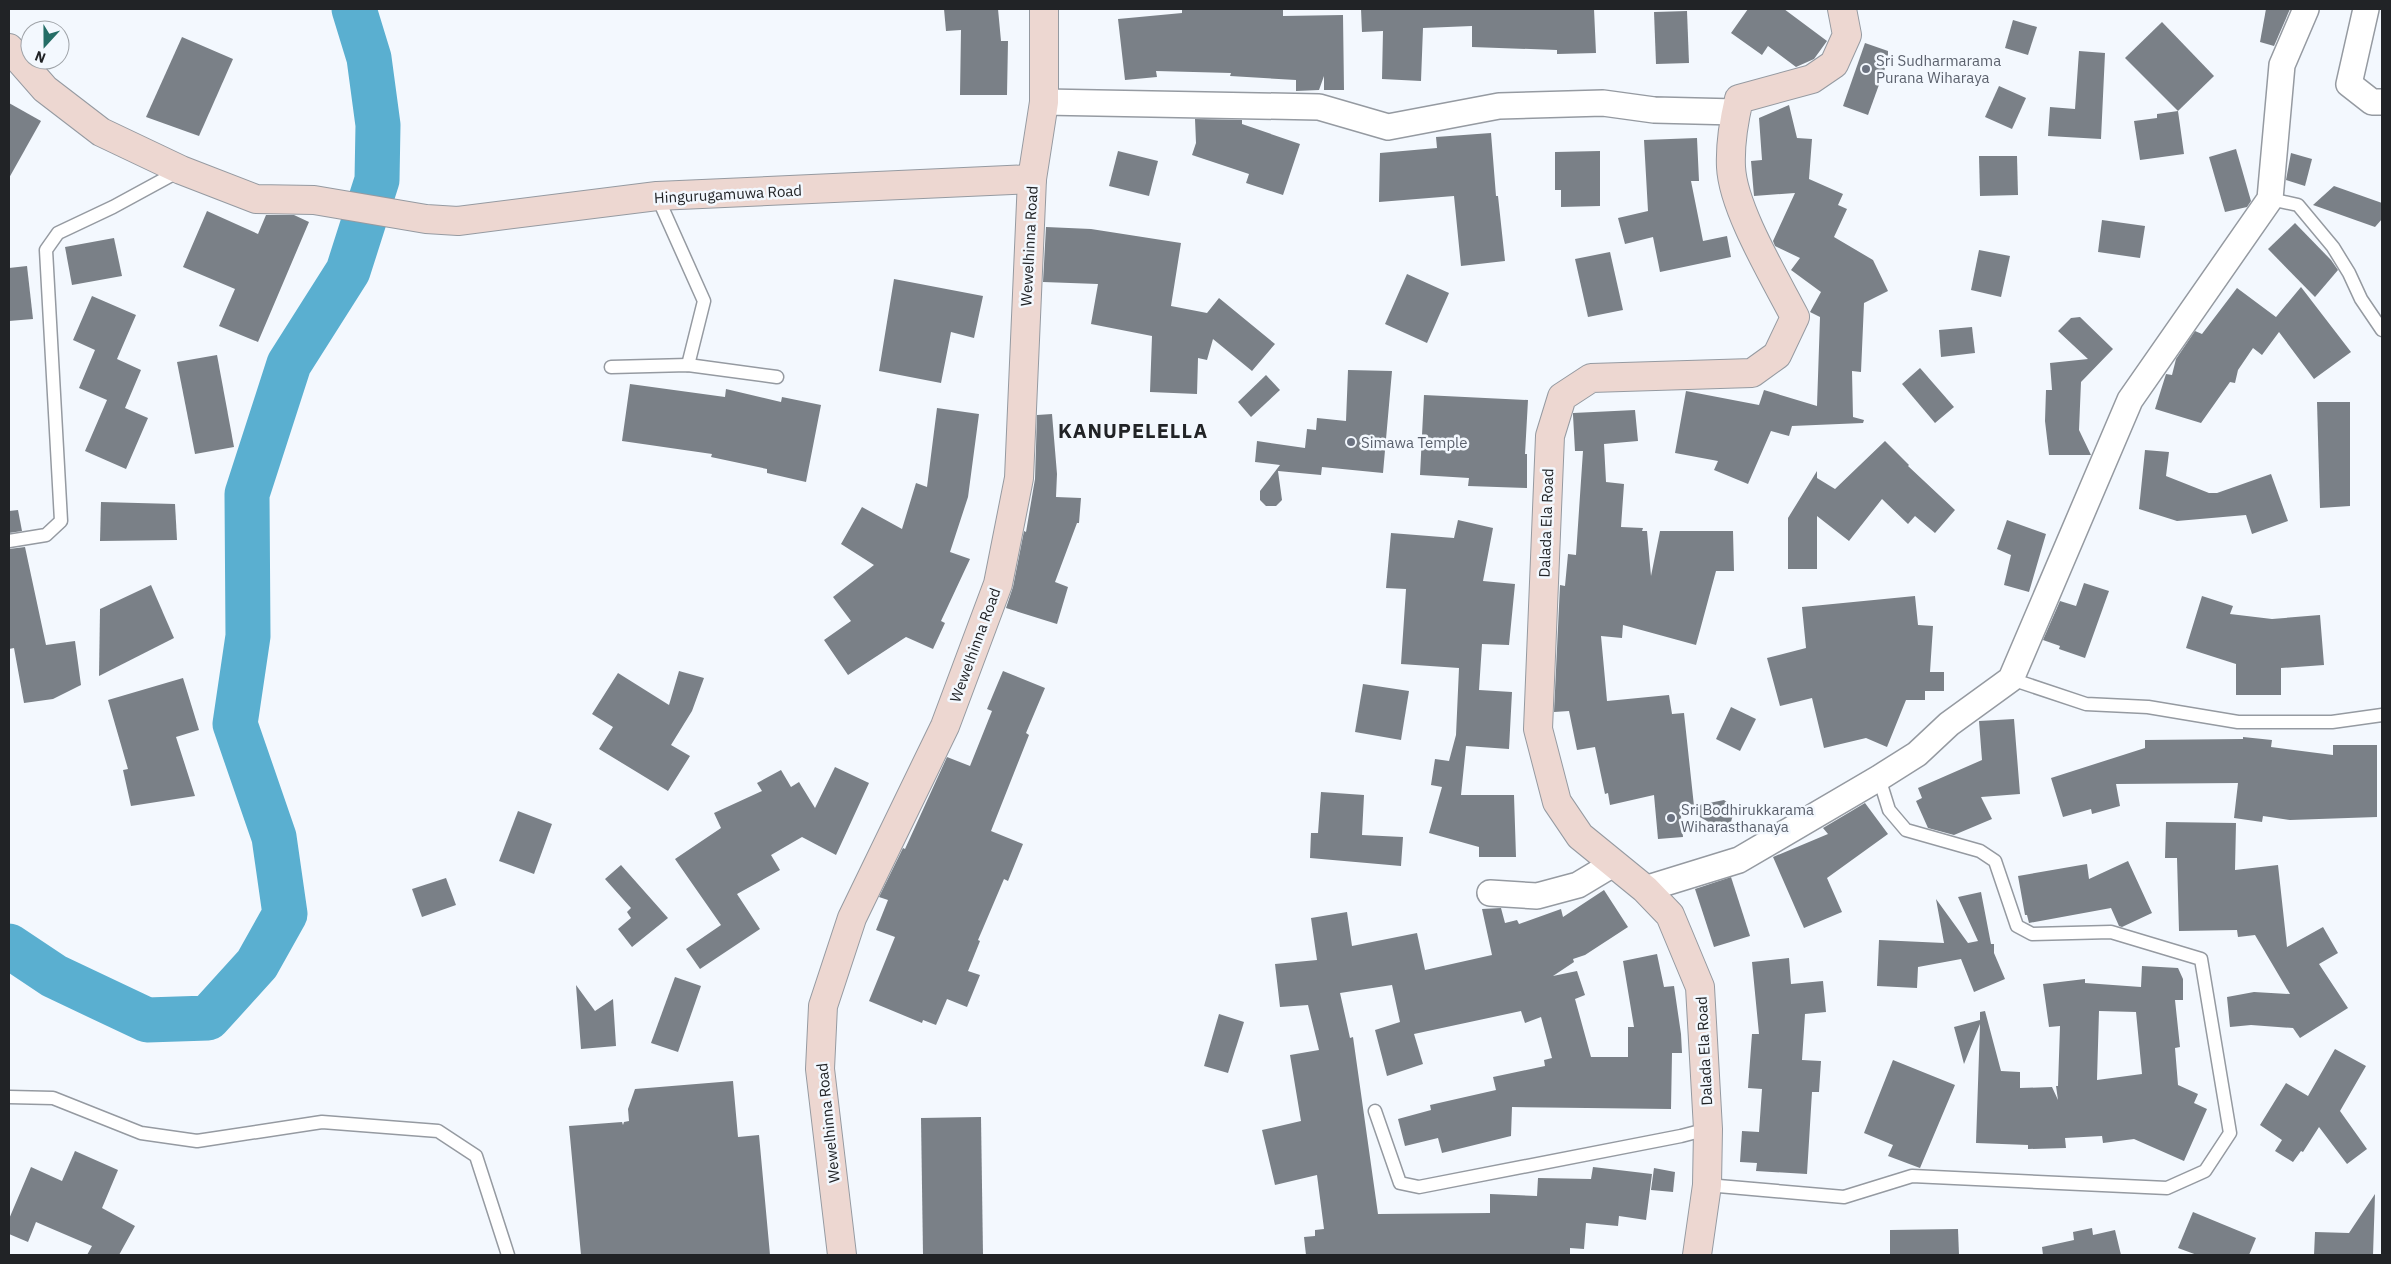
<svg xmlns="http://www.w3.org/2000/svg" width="2391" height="1264" font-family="'IBM Plex Sans',sans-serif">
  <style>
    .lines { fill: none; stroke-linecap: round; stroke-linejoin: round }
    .river { stroke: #5aafd0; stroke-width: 45 }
    .building { fill: #7a8087; fill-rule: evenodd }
    .lane-casing { stroke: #959aa1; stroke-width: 15 }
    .street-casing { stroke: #959aa1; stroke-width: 28 }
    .secondary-casing { stroke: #959aa1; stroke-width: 30 }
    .lane { stroke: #fff; stroke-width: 12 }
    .street { stroke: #fff; stroke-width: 25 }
    .secondary { stroke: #edd7d1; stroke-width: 28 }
    .worship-dot { fill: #6b7280; stroke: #f3f8fe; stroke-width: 2 }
    .labels { text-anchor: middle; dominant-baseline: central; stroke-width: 5; stroke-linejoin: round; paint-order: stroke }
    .worship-label { font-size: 15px; fill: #5b616d; stroke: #f3f8fe; text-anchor: start }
    .street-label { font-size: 15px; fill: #212326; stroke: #f3f8fe }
    .district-label { font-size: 20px; font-weight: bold; letter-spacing: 1px; fill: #212326; stroke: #f3f8fe }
  </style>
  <rect width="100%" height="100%" fill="#f3f8fe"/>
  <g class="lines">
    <polyline class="river" points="9,946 54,976 147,1020 208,1018 257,964 285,914 274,837 235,724 248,636 247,494 289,364 348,271 377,180 378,125 369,58 354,9"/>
  </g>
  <g class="building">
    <polygon points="944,9 998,9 1001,41 1008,41 1007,95 960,95 961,30 946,31"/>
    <polygon points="1182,9 1283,9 1283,16 1343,15 1344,90 1324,90 1324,76 1319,90 1296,91 1296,80 1230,76 1231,73 1156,71 1157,77 1125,80 1118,19 1182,13"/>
    <polygon points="1361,9 1594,9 1596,53 1557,54 1557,50 1472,47 1472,26 1423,28 1421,81 1382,79 1383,31 1362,32"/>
    <polygon points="1748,9 1784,9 1827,41 1814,59 1796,67 1768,46 1762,55 1731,33"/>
    <polygon points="2266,9 2290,9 2274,46 2260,42"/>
    <polygon points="1687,11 1689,63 1656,64 1654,12"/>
    <polygon points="2013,20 2037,27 2028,55 2005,48"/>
    <polygon points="2162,22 2214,76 2178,111 2125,58"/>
    <polygon points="182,37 233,59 199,136 146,117"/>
    <polygon points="1865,43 1888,51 1888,60 1868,115 1843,106"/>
    <polygon points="2079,51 2105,53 2101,139 2048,136 2050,107 2075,109"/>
    <polygon points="1999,86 2026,98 2012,129 1985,117"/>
    <polygon points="9,103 41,121 9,178"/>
    <polygon points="1789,105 1797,138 1812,139 1809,179 1843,194 1838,205 1847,209 1834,237 1873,260 1888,291 1864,303 1861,372 1852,371 1853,417 1864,420 1863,423 1792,426 1789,436 1771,431 1748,484 1714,470 1718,461 1675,453 1686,391 1759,405 1764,390 1817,406 1820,317 1810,312 1821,292 1791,270 1800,258 1775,246 1773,241 1795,193 1754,196 1751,161 1762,160 1759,118"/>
    <polygon points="2178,111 2184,154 2140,160 2134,121 2157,118 2157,114"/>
    <polygon points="1195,119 1242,120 1242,124 1300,144 1283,195 1246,183 1249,174 1192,155 1196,143"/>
    <polygon points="1491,133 1496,196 1498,196 1505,261 1461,266 1454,196 1379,202 1380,153 1437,148 1436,137"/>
    <polygon points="1697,138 1699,181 1691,181 1703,241 1727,236 1731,257 1660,272 1653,237 1625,244 1618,218 1648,211 1644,140"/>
    <polygon points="2236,149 2251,201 2247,207 2225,212 2209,157"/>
    <polygon points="1118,151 1158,161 1149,196 1109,186"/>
    <polygon points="1600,151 1600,206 1561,207 1561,190 1555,190 1555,152"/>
    <polygon points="2291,153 2312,159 2305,186 2286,180"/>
    <polygon points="1979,156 2017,156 2018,195 1980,196"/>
    <polygon points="2334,186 2382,203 2382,219 2375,227 2313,205"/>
    <polygon points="207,211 258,234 266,215 294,215 309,222 258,342 219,326 235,289 183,267"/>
    <polygon points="2102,220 2145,226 2140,258 2098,252"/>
    <polygon points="2295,223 2331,260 2338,270 2315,297 2268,249"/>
    <polygon points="1046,227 1091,229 1181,243 1171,306 1207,313 1219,298 1275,344 1252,371 1213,339 1207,360 1198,358 1197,394 1150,392 1152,336 1091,324 1098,284 1043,282"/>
    <polygon points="114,238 122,276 72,285 65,247"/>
    <polygon points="1979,250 2010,256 2001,297 1971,290"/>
    <polygon points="1610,252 1623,310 1588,317 1575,259"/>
    <polygon points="27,266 33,319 9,321 9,268"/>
    <polygon points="1407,274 1449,293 1427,343 1385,324"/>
    <polygon points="894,279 983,296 974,338 951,332 941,383 879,371"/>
    <polygon points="2301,287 2351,352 2314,379 2279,332 2262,355 2253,348 2238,370 2235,383 2230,382 2201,423 2155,409 2166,374 2172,375 2176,359 2195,331 2202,334 2237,288 2276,317"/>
    <polygon points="92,296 136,315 117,359 141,370 125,408 148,418 126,469 85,451 107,400 79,388 95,350 73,340"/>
    <polygon points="2080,317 2113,349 2081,382 2079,430 2091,455 2049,455 2045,421 2046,390 2052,390 2050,363 2088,359 2058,331 2071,318"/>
    <polygon points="1972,327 1975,353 1941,357 1939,330"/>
    <polygon points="217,355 234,447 195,454 177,362"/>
    <polygon points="1920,368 1954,407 1935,423 1902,384"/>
    <polygon points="1348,370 1392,371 1383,473 1322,467 1321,475 1278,471 1282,500 1276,506 1266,506 1260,500 1260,491 1280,465 1255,462 1257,441 1305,448 1307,429 1316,430 1317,418 1346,421"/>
    <polygon points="1266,375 1280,390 1251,417 1238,402"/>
    <polygon points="630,384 725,397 726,389 781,402 782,397 821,405 806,482 767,473 767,469 711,457 712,454 622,441"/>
    <polygon points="1424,395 1528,400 1525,454 1527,454 1527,488 1468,486 1469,478 1420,475"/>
    <polygon points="2317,402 2350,402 2350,506 2320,508"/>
    <polygon points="937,408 979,414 968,497 950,552 970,559 941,621 945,623 933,649 906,637 848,675 824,640 851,621 833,597 874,565 841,544 862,507 902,529 916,483 927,487"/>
    <polygon points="1635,410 1638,441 1604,444 1606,482 1624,484 1621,527 1643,528 1642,531 1647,531 1651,576 1660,531 1733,531 1734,571 1716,571 1696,645 1623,625 1622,638 1601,636 1607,701 1669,695 1672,714 1684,713 1694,806 1724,800 1732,806 1734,811 1731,822 1727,825 1716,826 1680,806 1683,837 1658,839 1654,795 1610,805 1608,793 1605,794 1595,747 1577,750 1569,711 1554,712 1560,585 1565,586 1568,554 1576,555 1583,451 1575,451 1573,415 1573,413"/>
    <polygon points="1052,414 1057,474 1056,497 1081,498 1079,523 1077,523 1055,582 1068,587 1057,624 1006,608 1013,587 1024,531 1026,532 1035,479 1037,415"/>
    <polygon points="1885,441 1909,465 1908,466 1955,510 1935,533 1915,516 1908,524 1882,499 1849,541 1817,516 1817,569 1788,569 1788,518 1817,471 1817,478 1835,489"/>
    <polygon points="2145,450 2169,452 2166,476 2209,493 2217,493 2271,474 2288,521 2252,534 2246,515 2177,521 2139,509"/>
    <polygon points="101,502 175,504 177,540 100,541"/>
    <polygon points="18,510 22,531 9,533 9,511"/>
    <polygon points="1458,520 1493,528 1483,581 1515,584 1509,645 1482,644 1479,690 1512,692 1509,749 1466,746 1461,795 1514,795 1516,857 1479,857 1479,847 1429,833 1442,787 1431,785 1435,759 1449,761 1456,735 1459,668 1401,664 1406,589 1386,588 1391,533 1454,538"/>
    <polygon points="2007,520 2046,534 2029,592 2004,585 2011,555 1997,549"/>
    <polygon points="25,547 46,645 75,641 81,685 53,699 24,703 14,648 9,649 9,549"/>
    <polygon points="2084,583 2109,591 2085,658 2059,649 2060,646 2043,640 2060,601 2076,606"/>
    <polygon points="151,585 174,638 99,676 100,609"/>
    <polygon points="1915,596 1918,625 1933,626 1930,672 1944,672 1944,691 1925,691 1925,700 1906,700 1887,747 1866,738 1824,748 1812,698 1780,706 1767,658 1806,648 1802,607"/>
    <polygon points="2202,596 2233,606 2230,614 2272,619 2320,615 2324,665 2281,668 2281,695 2236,695 2236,664 2186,648"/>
    <polygon points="679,671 704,678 692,711 671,745 690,756 668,791 599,749 613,727 592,714 618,673 669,705"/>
    <polygon points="1003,671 1045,688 1026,733 1029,735 991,831 1023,844 1008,881 1004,879 978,940 980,941 968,971 980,975 967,1007 947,999 936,1025 923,1020 922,1023 869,1001 895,937 876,930 888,900 879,897 903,848 905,849 947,757 970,766 992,711 987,709"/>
    <polygon points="183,678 199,730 176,737 195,796 131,806 123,770 128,769 108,700"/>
    <polygon points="1363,684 1409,691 1401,740 1355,732"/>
    <polygon points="1731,707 1756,719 1740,751 1716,739"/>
    <polygon points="2014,719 2020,794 1981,797 1992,819 1954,835 1928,828 1916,801 1922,798 1918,788 1982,760 1979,721"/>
    <polygon points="2243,737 2272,740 2271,747 2333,755 2333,745 2377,745 2377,817 2290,820 2263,816 2262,822 2234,818 2238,783 2116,784 2120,806 2092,814 2091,809 2063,817 2051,778 2145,748 2145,740 2243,739"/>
    <polygon points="835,767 869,783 836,855 802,837 771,855 780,870 737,894 760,929 700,969 686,949 721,925 675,859 721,828 714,813 762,791 757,783 781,770 791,787 799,782 815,808"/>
    <polygon points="1321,792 1364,795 1362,835 1403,837 1401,866 1310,858 1311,833 1318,833"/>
    <polygon points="1865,803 1888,834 1827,878 1842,912 1804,928 1773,857 1828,834 1823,828"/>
    <polygon points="518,811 552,824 534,874 499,861"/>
    <polygon points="2166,822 2236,823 2235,870 2278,865 2287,947 2323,927 2338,953 2319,964 2348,1008 2300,1038 2293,1028 2251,1025 2230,1027 2227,997 2254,992 2290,994 2255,935 2238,937 2237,930 2179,931 2177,858 2165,858"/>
    <polygon points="2128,861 2152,913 2122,927 2119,926 2111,908 2029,923 2027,915 2025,915 2018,876 2087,864 2089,879"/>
    <polygon points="621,865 668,918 632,947 618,929 631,918 627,912 631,908 605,879"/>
    <polygon points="1731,877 1750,936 1714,947 1695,889"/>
    <polygon points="446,878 456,905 422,917 412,889"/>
    <polygon points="1604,890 1628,927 1585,955 1573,959 1574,962 1553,976 1577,971 1585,995 1575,999 1591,1057 1628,1057 1628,1027 1634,1027 1623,961 1657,954 1664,987 1674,986 1681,1034 1682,1053 1672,1053 1671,1109 1512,1107 1511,1136 1442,1153 1438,1138 1405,1146 1398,1119 1431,1110 1430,1105 1496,1090 1493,1077 1545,1066 1544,1060 1552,1058 1541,1017 1525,1023 1521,1011 1414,1034 1423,1064 1387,1076 1375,1030 1400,1022 1392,985 1340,993 1350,1038 1353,1037 1378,1214 1490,1213 1490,1194 1537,1196 1538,1178 1591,1179 1593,1167 1652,1174 1646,1220 1619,1216 1618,1226 1586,1223 1584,1249 1570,1248 1570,1255 1306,1255 1304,1237 1315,1236 1315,1230 1324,1229 1317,1175 1275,1185 1262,1130 1301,1121 1290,1055 1319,1050 1308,1005 1280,1007 1275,964 1317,960 1311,918 1347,912 1352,946 1417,933 1425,970 1492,955 1482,909 1501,908 1505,923 1517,920 1519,924 1561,909 1563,917"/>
    <polygon points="1981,892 1991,944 1994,944 1994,953 2005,979 1974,992 1961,959 1918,967 1917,988 1877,986 1879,940 1944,943 1936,899 1968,943 1978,941 1958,897"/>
    <polygon points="1789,958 1791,984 1823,981 1826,1012 1805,1014 1802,1060 1821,1061 1819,1092 1812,1092 1807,1174 1756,1171 1757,1163 1740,1162 1742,1131 1759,1132 1762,1089 1748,1088 1752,1034 1759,1034 1752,962"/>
    <path d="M2142 966 2178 968 2183 979V1000H2175L2180 1047 2175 1048 2178 1085 2198 1094 2194 1103 2207 1109 2184 1161 2134 1139 2103 1143 2102 1136 2065 1138 2066 1148 2028 1149V1145L1976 1143 1980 1024 1964 1064 1954 1027 1980 1020V1012L1985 1011 2001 1071 2020 1072V1088L2052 1087 2058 1100 2056 1086H2058L2060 1026 2049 1027 2043 984 2085 979V983L2141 987ZM2099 1011 2136 1012 2142 1074 2097 1080Z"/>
    <polygon points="675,977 701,986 678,1052 651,1043"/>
    <polygon points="576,985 595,1011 613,999 616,1046 581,1049"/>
    <polygon points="1219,1014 1244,1022 1228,1073 1204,1066"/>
    <polygon points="2335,1049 2366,1066 2340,1111 2367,1149 2347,1164 2319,1127 2303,1152 2301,1151 2293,1162 2275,1151 2282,1140 2260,1125 2286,1083 2308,1096"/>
    <polygon points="1893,1060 1955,1085 1920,1168 1888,1156 1893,1145 1864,1133"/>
    <polygon points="733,1081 738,1137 759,1135 770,1255 581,1255 569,1126 622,1122 623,1125 624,1122 629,1121 628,1109 635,1089"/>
    <polygon points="981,1117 983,1255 923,1255 921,1118"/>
    <polygon points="75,1151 118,1170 102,1208 135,1226 119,1255 87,1255 92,1246 36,1222 28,1242 9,1234 9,1219 31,1167 62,1181"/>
    <polygon points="1654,1168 1675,1172 1673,1192 1651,1190"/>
    <polygon points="2375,1194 2373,1255 2314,1255 2315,1232 2349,1233"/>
    <polygon points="2193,1212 2256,1238 2249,1255 2197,1255 2178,1248"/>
    <polygon points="2092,1228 2093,1235 2115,1230 2121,1255 2043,1255 2042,1247 2074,1240 2073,1232"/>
    <polygon points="1958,1229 1959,1255 1890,1255 1890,1230"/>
  </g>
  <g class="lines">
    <defs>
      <g id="lane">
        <polyline points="657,196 704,301 688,365"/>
        <polyline points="2270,199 2298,205 2333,247 2349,273 2361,299 2382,330"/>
        <polyline points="611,367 688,365 777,377"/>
        <polyline points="9,541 46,535 61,521 46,250 58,233 113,207 181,170"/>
        <polyline points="2011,679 2086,704 2148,707 2238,722 2332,722 2382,715"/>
        <polyline points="9,1097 53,1098 141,1133 197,1141 322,1122 438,1131 476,1156 508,1255"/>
        <polyline points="1375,1111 1400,1183 1419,1187 1681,1136 1708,1129"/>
        <polyline points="1707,1185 1844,1197 1912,1176 2167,1188 2205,1171 2230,1133 2201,959 2111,932 2032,934 2017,926 1995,861 1980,851 1906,830 1889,810 1879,778"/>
      </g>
      <g id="street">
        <polyline points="2366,9 2349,84 2372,102 2382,102"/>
        <polyline points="1044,102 1319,107 1388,127 1499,106 1603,103 1654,110 1736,112"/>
        <polyline points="1645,889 1739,860 1879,778 1917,754 1949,724 2011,679 2130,400 2270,199 2282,65 2306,9"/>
        <polyline points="1490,893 1537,896 1578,885 1613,864"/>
      </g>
      <g id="secondary">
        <polyline points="9,48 45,89 101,132 181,170 256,199 314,200 426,219 458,221 657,196 1032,179"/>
        <polyline points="842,1255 820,1069 823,1006 852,918 945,726 998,584 1019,478 1032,179 1044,102 1044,9"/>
        <path d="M1697 1255 1707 1185 1708 1129 1700 987 1670 915 1645 889 1580 836 1557 802 1538 729 1550 436 1562 397 1591 378 1752 373 1777 355 1795 317C1775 278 1733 209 1731 167 1730 145 1734 120 1739 99L1812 79 1834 64 1847 35 1842 9"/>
      </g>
    </defs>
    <use href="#lane" class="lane-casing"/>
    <use href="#street" class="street-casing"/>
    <use href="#secondary" class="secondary-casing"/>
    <use href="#lane" class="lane"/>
    <use href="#street" class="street"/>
    <use href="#secondary" class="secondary"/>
  </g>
  <g class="worship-dot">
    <circle cx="1866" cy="69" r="5"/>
    <circle cx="1351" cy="442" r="5"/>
    <circle cx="1671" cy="818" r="5"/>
  </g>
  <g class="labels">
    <g class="worship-label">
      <text x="1876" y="60">Sri Sudharmarama<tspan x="1876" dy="17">Purana Wiharaya</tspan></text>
      <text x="1361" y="442">Simawa Temple</text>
      <text x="1681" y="809">Sri Bodhirukkarama<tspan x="1681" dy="17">Wiharasthanaya</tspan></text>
    </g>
    <g class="street-label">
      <text transform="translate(728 194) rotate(-3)">Hingurugamuwa Road</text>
      <text transform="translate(1029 246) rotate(-87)">Wewelhinna Road</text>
      <text transform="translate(1546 523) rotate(-88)">Dalada Ela Road</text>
      <text transform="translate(975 645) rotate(-70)">Wewelhinna Road</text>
      <text transform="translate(1704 1051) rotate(-93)">Dalada Ela Road</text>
      <text transform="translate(828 1123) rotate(-96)">Wewelhinna Road</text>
    </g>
    <g class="district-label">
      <text x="1133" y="430">KANUPELELLA</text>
    </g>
  </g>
  <rect width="2391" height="1264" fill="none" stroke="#212326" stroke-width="20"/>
  <g transform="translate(45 45) rotate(201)"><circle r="24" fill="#f3f8fe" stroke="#9fa3a8"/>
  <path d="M0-4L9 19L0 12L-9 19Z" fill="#246d66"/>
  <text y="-8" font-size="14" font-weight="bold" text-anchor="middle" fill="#212326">N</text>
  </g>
</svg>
